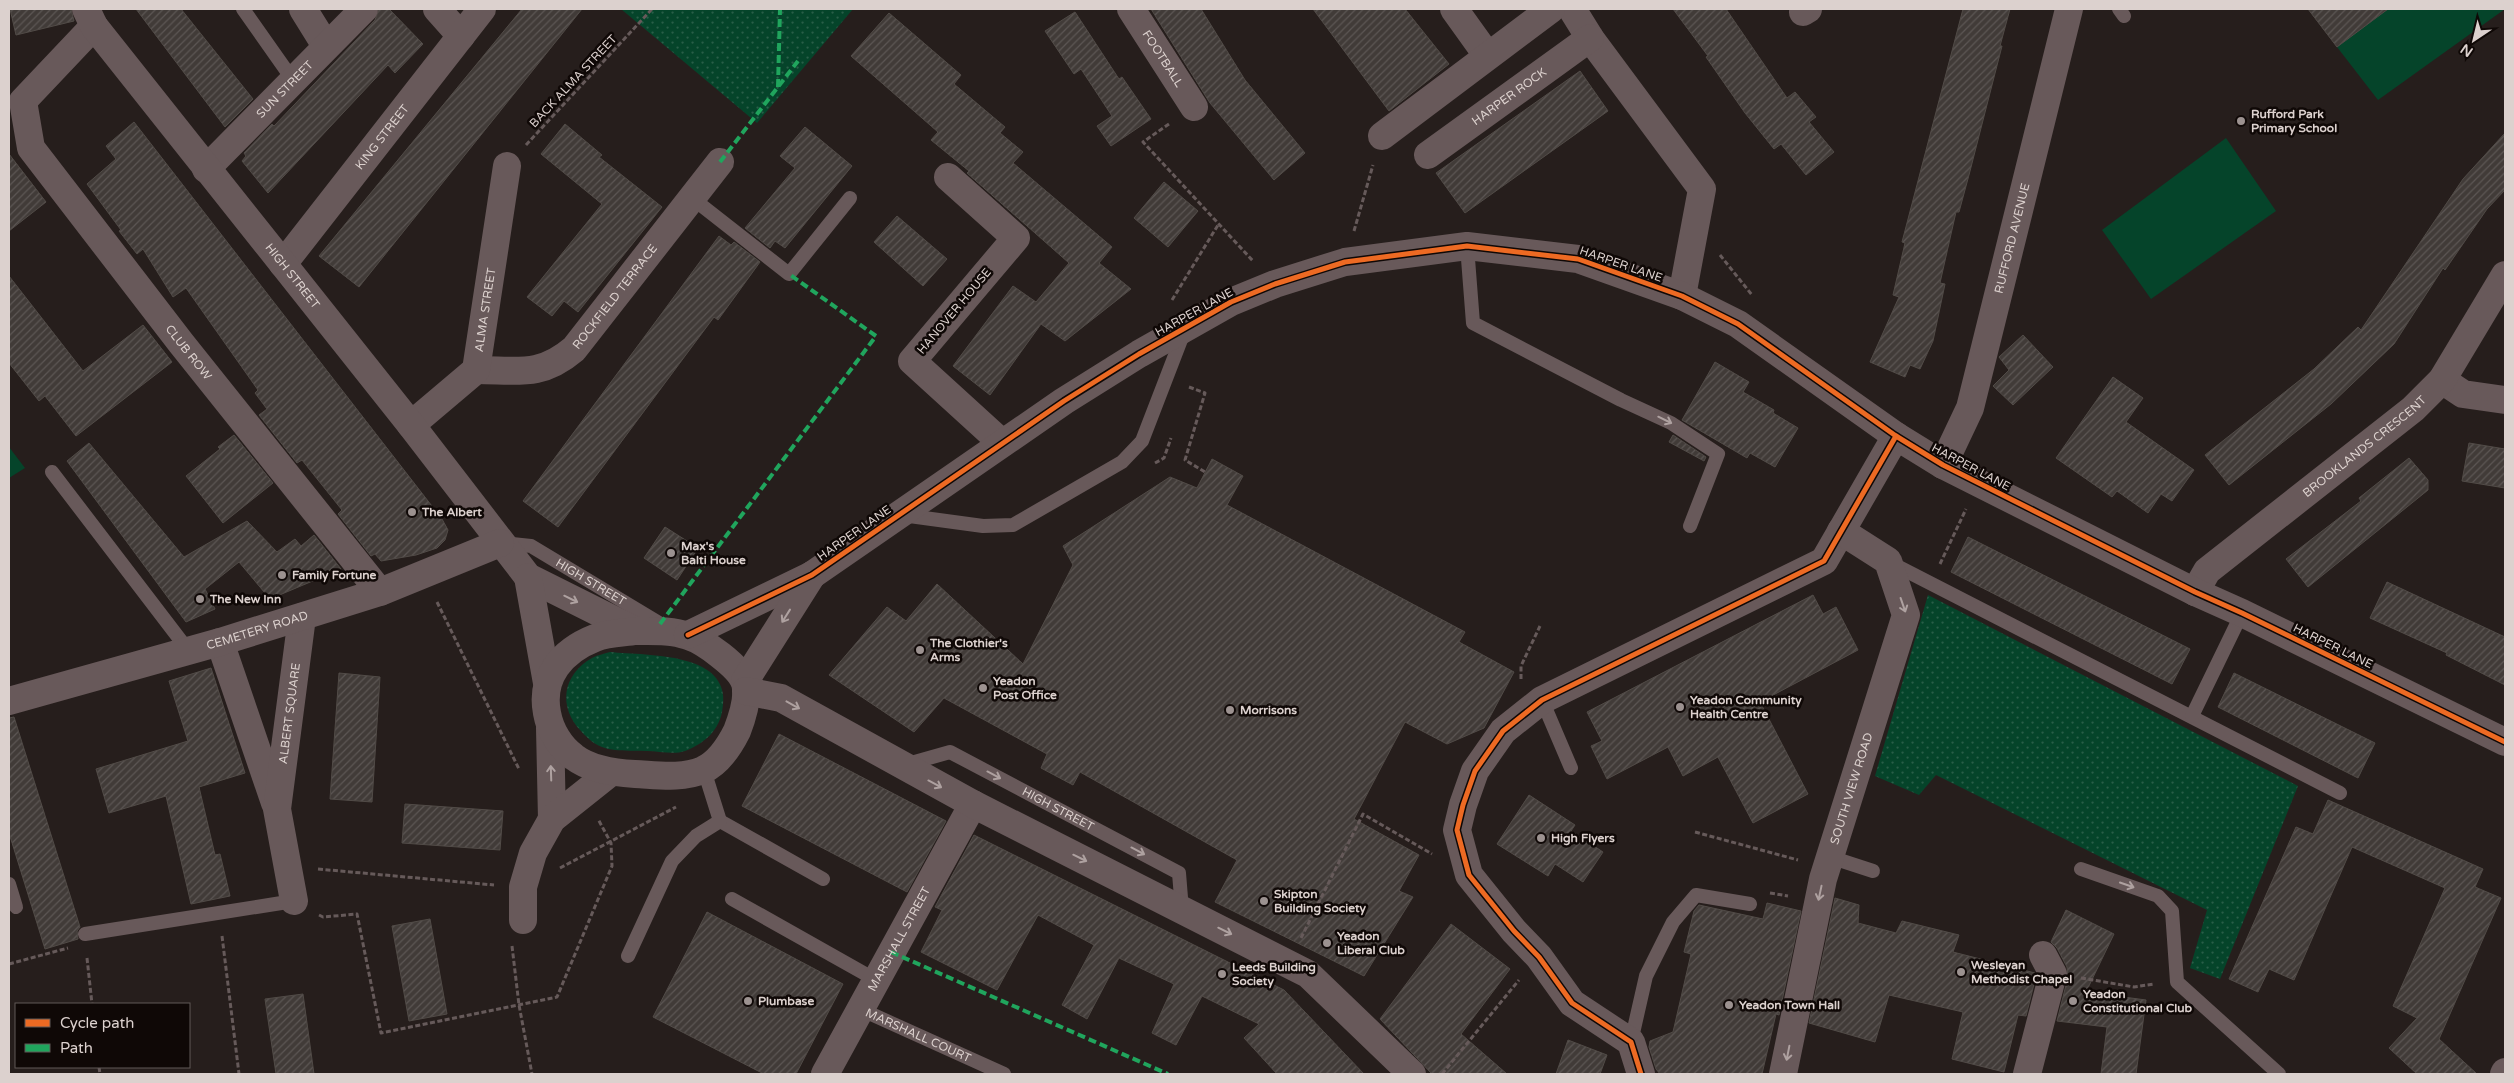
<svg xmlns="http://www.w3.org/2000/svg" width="2514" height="1083" font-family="'Varela Round',sans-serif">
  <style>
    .grass { fill: url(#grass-dots) }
    .park { fill: #05442a }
    .building { fill: url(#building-hatch); stroke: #514b47 }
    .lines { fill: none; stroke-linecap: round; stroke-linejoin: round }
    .path { stroke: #665a5a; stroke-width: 3; stroke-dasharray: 5 2.5; stroke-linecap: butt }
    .service { stroke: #68595a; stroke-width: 14 }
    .minor { stroke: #68595a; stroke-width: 28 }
    .tertiary { stroke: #68595a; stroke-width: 28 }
    .quiet { stroke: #20a55d; stroke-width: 4; stroke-dasharray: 8 4; stroke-linecap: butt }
    .cycleway-casing { stroke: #0f0806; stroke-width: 8 }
    .cycleway { stroke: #ed6a23; stroke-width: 5 }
    .oneway { stroke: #aea1a0 }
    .poi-dot { fill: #9c9290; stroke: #0f0806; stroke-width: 2 }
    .labels { text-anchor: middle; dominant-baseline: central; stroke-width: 5; stroke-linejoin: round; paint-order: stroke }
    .street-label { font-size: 12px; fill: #dcd1ce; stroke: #0f0806 }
    .poi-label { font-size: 12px; font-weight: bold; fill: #dcd1ce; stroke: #0f0806; text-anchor: start }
  </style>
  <defs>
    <pattern id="grass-dots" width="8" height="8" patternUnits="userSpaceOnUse" patternTransform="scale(1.25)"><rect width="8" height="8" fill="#05442a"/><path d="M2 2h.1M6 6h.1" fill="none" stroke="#295e48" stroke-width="1.8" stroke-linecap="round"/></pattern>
    <pattern id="building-hatch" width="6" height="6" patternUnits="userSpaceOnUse" patternTransform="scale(1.25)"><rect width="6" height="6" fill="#413b38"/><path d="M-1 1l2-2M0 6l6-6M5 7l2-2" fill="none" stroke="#5c5654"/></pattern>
  </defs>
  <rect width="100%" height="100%" fill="#261e1c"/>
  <g class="grass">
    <polygon points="621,9 853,9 757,123"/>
    <polygon points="1928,595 2298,786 2220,979 2190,968 2207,910 1936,775 1919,795 1875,776"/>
    <path d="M610 652C648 656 736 651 722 712 718 732 703 744 685 751 674 755 659 751 647 751 634 750 618 752 605 748 595 745 588 739 581 731 558 707 562 675 592 658 597 655 604 654 610 652Z"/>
  </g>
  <g class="park">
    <polygon points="2388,9 2505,9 2378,100 2337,47"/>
    <polygon points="2226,138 2276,211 2151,299 2102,230"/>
    <polygon points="9,447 25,468 9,478"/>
  </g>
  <g class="building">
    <polygon points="10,9 71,9 74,21 16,35"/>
    <polygon points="136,9 181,9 253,99 225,127"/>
    <polygon points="379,9 389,9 423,44 395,73 388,65 268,193 242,161 246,156 244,153 272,124 274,126 375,20"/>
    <polygon points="522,9 582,9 359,287 319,256"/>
    <polygon points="1151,9 1201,9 1245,80 1305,153 1274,180 1210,103"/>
    <polygon points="1313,9 1405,9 1449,64 1389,111"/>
    <polygon points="1673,9 1726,9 1787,98 1795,92 1816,117 1809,122 1834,152 1806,175 1781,144 1774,149 1745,113 1706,57 1708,56"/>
    <polygon points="1963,9 2010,9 2000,46 2002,46 1969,175 1959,212 1956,212 1940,283 1945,284 1933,341 1920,369 1910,365 1905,377 1870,362 1899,297 1893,295 1905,243 1902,242"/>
    <polygon points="2308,9 2388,9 2337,47"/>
    <polygon points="1075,12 1119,79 1122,77 1151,119 1111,146 1097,126 1112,116 1081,69 1074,74 1045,31"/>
    <polygon points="889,13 961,75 954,84 1005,127 1000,133 1023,152 1013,163 1112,247 1099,263 1131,289 1065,341 1041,324 990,395 953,366 1013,286 1036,302 1069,263 967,173 969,171 931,140 938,132 851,56"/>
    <polygon points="1580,71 1608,111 1465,213 1436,173"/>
    <polygon points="134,122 442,519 448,530 445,540 437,548 416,555 381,561 375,554 371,556 338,514 342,510 302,460 297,463 259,415 267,409 255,393 258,390 186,288 173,297 143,249 137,254 119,231 121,230 87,184 116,159 106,146"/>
    <polygon points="565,124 602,155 599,157 662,207 578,312 564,301 552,316 527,297 602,204 541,154"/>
    <polygon points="805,127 852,166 785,248 775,241 770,248 745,228 795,168 780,156"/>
    <polygon points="2505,133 2505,190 2487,209 2445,270 2443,268 2394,344 2331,404 2229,485 2205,455 2314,369 2358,327 2361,330 2463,179"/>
    <polygon points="9,154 46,202 9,231"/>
    <polygon points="1164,182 1198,211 1168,247 1134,218"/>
    <polygon points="897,216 947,259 923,286 874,242"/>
    <polygon points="719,236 731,245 734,242 760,262 718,320 714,317 558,527 523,501"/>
    <polygon points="9,276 83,371 143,325 172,362 76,436 45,396 39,401 9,363"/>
    <polygon points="2023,335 2053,367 2013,405 1993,386 2009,370 1999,357"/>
    <polygon points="1715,362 1749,382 1743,392 1774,410 1773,413 1798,428 1775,467 1750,453 1747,458 1682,420"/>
    <polygon points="2113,377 2143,398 2126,422 2194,470 2172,501 2161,494 2148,513 2117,491 2112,497 2056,458"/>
    <polygon points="234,435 273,483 223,523 186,476 220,449 218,447"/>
    <polygon points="1673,435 1706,457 1704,461 1669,442"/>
    <polygon points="89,443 184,557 247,521 277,552 295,539 301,546 314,535 341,569 270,599 239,562 205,589 215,609 186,622 67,461"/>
    <polygon points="2469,443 2505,449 2505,488 2462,481"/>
    <polygon points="2409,458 2428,480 2428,490 2308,587 2286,559 2361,501 2359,498"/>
    <polygon points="1212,459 1243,476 1227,505 1465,632 1459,642 1514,672 1484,728 1447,744 1405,722 1354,819 1419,855 1399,891 1413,897 1364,976 1215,902 1237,860 1080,772 1073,785 1041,768 1047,754 944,698 914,732 829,675 887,607 906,621 937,584 1023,664 1073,565 1063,546 1170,477 1197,488"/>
    <polygon points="665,527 698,548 677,580 644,558"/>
    <polygon points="1968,537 2190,649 2172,684 1951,572"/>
    <polygon points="2387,582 2505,637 2505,685 2446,655 2447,653 2370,618"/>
    <polygon points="1813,595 1823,614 1836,607 1858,650 1760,702 1808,794 1753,823 1718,757 1683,776 1668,747 1607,779 1591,746 1602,741 1587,712"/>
    <polygon points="211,668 245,773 199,787 215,855 220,854 230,896 191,904 166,796 109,813 96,769 188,741 169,681"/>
    <polygon points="339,673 380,677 372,802 330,799"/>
    <polygon points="2234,673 2375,743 2358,778 2218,707"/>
    <polygon points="14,717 80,927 77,931 78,939 45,949 9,833 9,718"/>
    <polygon points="779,734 946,821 907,892 742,806"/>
    <polygon points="1529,795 1575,825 1571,831 1603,852 1583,882 1555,864 1548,876 1497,844"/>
    <polygon points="2328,800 2483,869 2475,887 2501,898 2439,1039 2477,1074 2417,1074 2389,1048 2417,1018 2393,1006 2445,888 2352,847 2294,980 2269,969 2258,992 2229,979 2296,827 2313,834"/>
    <polygon points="405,804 503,811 500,850 402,843"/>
    <polygon points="974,835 1284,990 1364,1074 1277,1074 1244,1038 1259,1024 1202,996 1176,1045 1152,1033 1174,984 1119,958 1087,1019 1062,1005 1094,945 1038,915 997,990 921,952 942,910 935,907"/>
    <polygon points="1835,898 1859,905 1858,923 1896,933 1902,921 1959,935 1953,952 2035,973 2036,976 2026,1016 2018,1015 2004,1072 1952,1059 1963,1012 1889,995 1875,1042 1809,1023"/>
    <polygon points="1767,903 1801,911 1779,1015 1776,1014 1762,1074 1660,1074 1656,1069 1649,1047 1650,1041 1673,1032 1691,954 1684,952 1694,911 1699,905 1763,919"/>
    <polygon points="2066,910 2114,934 2086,992 2146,1000 2136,1074 2101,1074 2107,1027 2057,1021 2068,977 2067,967 2057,948 2051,942"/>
    <polygon points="707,912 843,984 796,1074 764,1074 653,1017"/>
    <polygon points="430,919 447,1014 409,1021 392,926"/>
    <polygon points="1451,924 1510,969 1461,1034 1507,1074 1432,1074 1380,1019"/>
    <polygon points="303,994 314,1074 276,1074 265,999"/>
    <polygon points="1568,1040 1607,1055 1600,1074 1556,1074"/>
  </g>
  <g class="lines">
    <g class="path">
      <polyline points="1169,124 1143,142 1253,261"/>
      <polyline points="526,145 652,9"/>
      <polyline points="1354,231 1373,165"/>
      <polyline points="1720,255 1752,295"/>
      <polyline points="1172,300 1218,225"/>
      <polyline points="1189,387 1205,393 1185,460 1205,472"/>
      <polyline points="1155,463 1164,458 1171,438"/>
      <polyline points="1940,564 1966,509"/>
      <polyline points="437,602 519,769"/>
      <polyline points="1521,679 1521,666 1540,626"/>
      <polyline points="1695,832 1798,860"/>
      <polyline points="560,868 676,807"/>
      <polyline points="318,869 494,885"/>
      <polyline points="1770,893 1788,896"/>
      <polyline points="319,915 323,917 357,914 381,1033 557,997 612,866 611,843 598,819"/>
      <polyline points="222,936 239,1074"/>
      <polyline points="1301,938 1363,814 1432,854"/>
      <polyline points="512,946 519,1005 532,1074"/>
      <polyline points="87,958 92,1004"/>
      <polyline points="9,964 68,948"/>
      <polyline points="2081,978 2134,987 2154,984"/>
      <polyline points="99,1067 100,1074"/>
      <polyline points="1442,1074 1519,980"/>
    </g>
    <g class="service">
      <polyline points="243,9 293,80"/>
      <polyline points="2119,9 2124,16"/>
      <polyline points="692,198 789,274 850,198"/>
      <polyline points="1467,246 1473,323 1621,400 1671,423 1718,454 1690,526"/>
      <polyline points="52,472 188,650"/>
      <polyline points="902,515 983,526 1013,525 1122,462 1142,441 1184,332"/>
      <path id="s1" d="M503 543 531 546 664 626"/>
      <polyline points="1889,562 2340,793"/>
      <polyline points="1542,700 1571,768"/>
      <polyline points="2192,716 2242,613"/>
      <path id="s2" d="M904 765 950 752 1179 873 1182 910"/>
      <polyline points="720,821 823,879"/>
      <polyline points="1830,857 1873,871"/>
      <polyline points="2081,869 2158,896 2172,911 2177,982 2279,1074"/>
      <polyline points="9,884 16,907"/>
      <polyline points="732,899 876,980"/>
      <polyline points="85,934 294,901"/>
      <polyline points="628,956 672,861 696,836 720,821 704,770"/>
      <path id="s3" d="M860 1009 1004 1074"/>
      <polyline points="1631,1042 1646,976 1673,922 1696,895 1750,904"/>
    </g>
    <g class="minor">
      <polyline points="303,9 326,46"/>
      <polyline points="437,9 461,36"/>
      <path id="s4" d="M1131 9 1194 107"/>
      <polyline points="1454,9 1487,55"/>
      <polyline points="1572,9 1590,38 1702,189 1682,296"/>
      <polyline points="1803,12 1808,9"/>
      <path id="s5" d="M94 26 23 101 31 148 181 343 380 592"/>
      <polyline points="1382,136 1551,9"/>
      <path id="s6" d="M1428 155 1590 38"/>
      <path id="s7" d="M206 169 364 9"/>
      <polyline points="948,177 1016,238 912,361 1002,443"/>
      <path id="s8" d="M283 264 482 9"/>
      <path id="s9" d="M476 370C517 370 540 378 574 349L720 162"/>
      <polyline points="2442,380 2463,394 2505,400"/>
      <path id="s10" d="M411 425 476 370 507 166"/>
      <path id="s11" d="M1943 465 1970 408 2069 9"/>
      <path id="s12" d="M2195 592 2207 571 2413 409 2442 380 2505 275"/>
      <polyline points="220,642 275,803"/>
      <polyline points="550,728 552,819"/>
      <path id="s13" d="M294 901 277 809 302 617"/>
      <polyline points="523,920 523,887 533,853 552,819 611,772"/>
      <path id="s14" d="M825 1074 973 804"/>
      <polyline points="1641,1074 1631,1042 1572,1003 1539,957 1514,931 1469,875 1457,830 1463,805 1475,771 1503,731 1542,700 1824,561 1896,436"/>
      <path id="s15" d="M1783 1074 1823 879 1906 615 1888 561 1841 531"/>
      <polyline points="2027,1074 2053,974 2043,955"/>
      <polyline points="2504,1074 2505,1072"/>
    </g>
    <g class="tertiary">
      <path id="s16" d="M86 9 94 26 411 425 528 577 636 631"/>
      <polyline points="528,577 547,683"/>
      <path d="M636 631C653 631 672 630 688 636 704 641 740 667 745 683 749 697 742 718 737 731 730 745 718 763 703 770 682 779 657 775 635 774 616 773 591 770 574 757 560 747 550 730 547 713 540 677 562 651 595 638 607 633 623 633 636 631Z"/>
      <polyline points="688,635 812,575 1064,401 1139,354 1231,302 1275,284 1345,262 1467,246 1578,259 1682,296 1738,324 1896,436 1943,465 2195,592 2242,613 2505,742"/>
      <polyline points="745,681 812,575"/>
      <polyline points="746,691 781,698 973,804 1308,974 1412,1074"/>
      <path id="s17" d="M9 701 220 642 380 592 500 543"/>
    </g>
    <g class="quiet">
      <polyline points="778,87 780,9"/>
      <polyline points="720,162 798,61"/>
      <polyline points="660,624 876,336 789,274"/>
      <polyline points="891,952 1168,1074"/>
    </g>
    <defs>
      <g id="cycleway">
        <polyline points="688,635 812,575 1064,401 1139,354 1231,302 1275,284 1345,262 1467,246 1578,259 1682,296 1738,324 1896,436 1943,465 2195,592 2242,613 2505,742"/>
        <polyline points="1641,1074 1631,1042 1572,1003 1539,957 1514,931 1469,875 1457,830 1463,805 1475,771 1503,731 1542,700 1824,561 1896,436"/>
      </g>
    </defs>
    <use href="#cycleway" class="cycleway-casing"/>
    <use href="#cycleway" class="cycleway"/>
  </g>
  <defs><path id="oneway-shaft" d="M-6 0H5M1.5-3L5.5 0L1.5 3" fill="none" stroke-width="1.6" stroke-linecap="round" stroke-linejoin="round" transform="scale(1.25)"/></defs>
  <g class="oneway">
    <use href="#oneway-shaft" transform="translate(1665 420) rotate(26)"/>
    <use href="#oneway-shaft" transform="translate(571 599) rotate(26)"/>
    <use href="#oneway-shaft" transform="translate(1903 605) rotate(71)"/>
    <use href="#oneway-shaft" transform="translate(786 616) rotate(122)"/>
    <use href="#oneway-shaft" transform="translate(793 705) rotate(29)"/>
    <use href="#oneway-shaft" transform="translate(551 773) rotate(-92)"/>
    <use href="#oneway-shaft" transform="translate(994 775) rotate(28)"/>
    <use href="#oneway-shaft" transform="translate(935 784) rotate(28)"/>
    <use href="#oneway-shaft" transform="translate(1138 851) rotate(28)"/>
    <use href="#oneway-shaft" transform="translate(1080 858) rotate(26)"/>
    <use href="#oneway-shaft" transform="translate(2127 885) rotate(19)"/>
    <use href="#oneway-shaft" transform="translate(1820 893) rotate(102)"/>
    <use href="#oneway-shaft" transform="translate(1225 931) rotate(26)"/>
    <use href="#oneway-shaft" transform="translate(1788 1053) rotate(101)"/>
  </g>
  <g class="poi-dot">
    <circle cx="2241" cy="121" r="5"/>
    <circle cx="412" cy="512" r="5"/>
    <circle cx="671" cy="553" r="5"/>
    <circle cx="282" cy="575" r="5"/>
    <circle cx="200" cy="599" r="5"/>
    <circle cx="920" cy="650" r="5"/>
    <circle cx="983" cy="688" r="5"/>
    <circle cx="1680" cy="707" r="5"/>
    <circle cx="1230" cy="710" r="5"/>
    <circle cx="1541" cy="838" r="5"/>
    <circle cx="1264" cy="901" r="5"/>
    <circle cx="1327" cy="943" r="5"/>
    <circle cx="1961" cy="972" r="5"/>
    <circle cx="1222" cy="974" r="5"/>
    <circle cx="748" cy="1001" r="5"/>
    <circle cx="2073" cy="1001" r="5"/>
    <circle cx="1729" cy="1005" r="5"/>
  </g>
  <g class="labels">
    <g class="street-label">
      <text stroke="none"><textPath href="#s4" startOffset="59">FOOTBALL</textPath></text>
      <text transform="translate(573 81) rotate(-47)">BACK ALMA STREET</text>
      <text stroke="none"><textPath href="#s7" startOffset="112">SUN STREET</textPath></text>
      <text stroke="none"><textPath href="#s6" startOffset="100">HARPER ROCK</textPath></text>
      <text stroke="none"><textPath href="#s8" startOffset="161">KING STREET</textPath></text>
      <text stroke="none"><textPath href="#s11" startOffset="238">RUFFORD AVENUE</textPath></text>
      <text transform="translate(1621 264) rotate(19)">HARPER LANE</text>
      <text stroke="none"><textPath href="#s16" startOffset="338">HIGH STREET</textPath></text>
      <text stroke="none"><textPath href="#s9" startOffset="170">ROCKFIELD TERRACE</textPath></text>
      <text stroke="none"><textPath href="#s10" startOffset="146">ALMA STREET</textPath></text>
      <text transform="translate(954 311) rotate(-50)">HANOVER HOUSE</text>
      <text transform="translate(1194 312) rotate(-29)">HARPER LANE</text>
      <text stroke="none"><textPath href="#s5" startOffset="409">CLUB ROW</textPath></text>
      <text stroke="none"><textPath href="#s12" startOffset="225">BROOKLANDS CRESCENT</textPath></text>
      <text transform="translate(1971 467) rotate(28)">HARPER LANE</text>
      <text transform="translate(854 533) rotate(-35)">HARPER LANE</text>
      <text stroke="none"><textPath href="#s1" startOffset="98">HIGH STREET</textPath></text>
      <text stroke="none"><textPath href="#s17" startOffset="258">CEMETERY ROAD</textPath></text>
      <text transform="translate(2333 646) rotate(26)">HARPER LANE</text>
      <text stroke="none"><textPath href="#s13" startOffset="190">ALBERT SQUARE</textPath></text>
      <text stroke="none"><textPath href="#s15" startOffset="294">SOUTH VIEW ROAD</textPath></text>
      <text stroke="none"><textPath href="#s2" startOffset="170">HIGH STREET</textPath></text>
      <text stroke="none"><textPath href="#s14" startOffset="154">MARSHALL STREET</textPath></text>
      <text stroke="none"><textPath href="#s3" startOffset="64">MARSHALL COURT</textPath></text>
    </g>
    <g class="poi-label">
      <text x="2251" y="114">Rufford Park<tspan x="2251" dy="14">Primary School</tspan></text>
      <text x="422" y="512">The Albert</text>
      <text x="681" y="546">Max's<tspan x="681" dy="14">Balti House</tspan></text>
      <text x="292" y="575">Family Fortune</text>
      <text x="210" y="599">The New Inn</text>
      <text x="930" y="643">The Clothier's<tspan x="930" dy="14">Arms</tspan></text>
      <text x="993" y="681">Yeadon<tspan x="993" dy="14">Post Office</tspan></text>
      <text x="1690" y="700">Yeadon Community<tspan x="1690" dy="14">Health Centre</tspan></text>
      <text x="1240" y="710">Morrisons</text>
      <text x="1551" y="838">High Flyers</text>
      <text x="1274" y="894">Skipton<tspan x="1274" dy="14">Building Society</tspan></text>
      <text x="1337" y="936">Yeadon<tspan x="1337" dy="14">Liberal Club</tspan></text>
      <text x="1971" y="965">Wesleyan<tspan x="1971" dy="14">Methodist Chapel</tspan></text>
      <text x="1232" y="967">Leeds Building<tspan x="1232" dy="14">Society</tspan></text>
      <text x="2083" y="994">Yeadon<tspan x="2083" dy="14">Constitutional Club</tspan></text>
      <text x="758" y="1001">Plumbase</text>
      <text x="1739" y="1005">Yeadon Town Hall</text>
    </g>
  </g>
  <rect width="2514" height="1083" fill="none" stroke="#dcd1ce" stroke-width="20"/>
  <rect x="15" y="1003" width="175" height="65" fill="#0f0806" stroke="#615856"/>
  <rect x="25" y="1019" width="25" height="8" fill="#ed6a23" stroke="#615856"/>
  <text x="60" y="1028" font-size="15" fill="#dcd1ce">Cycle path</text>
  <rect x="25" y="1044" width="25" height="8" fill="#20a55d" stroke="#615856"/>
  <text x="60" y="1053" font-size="15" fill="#dcd1ce">Path</text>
  <g transform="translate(2474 40) rotate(215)" stroke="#0f0806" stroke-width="4" paint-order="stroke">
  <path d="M0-4L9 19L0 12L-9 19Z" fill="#dcd1ce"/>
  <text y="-8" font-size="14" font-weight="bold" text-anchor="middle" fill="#dcd1ce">N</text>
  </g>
</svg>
